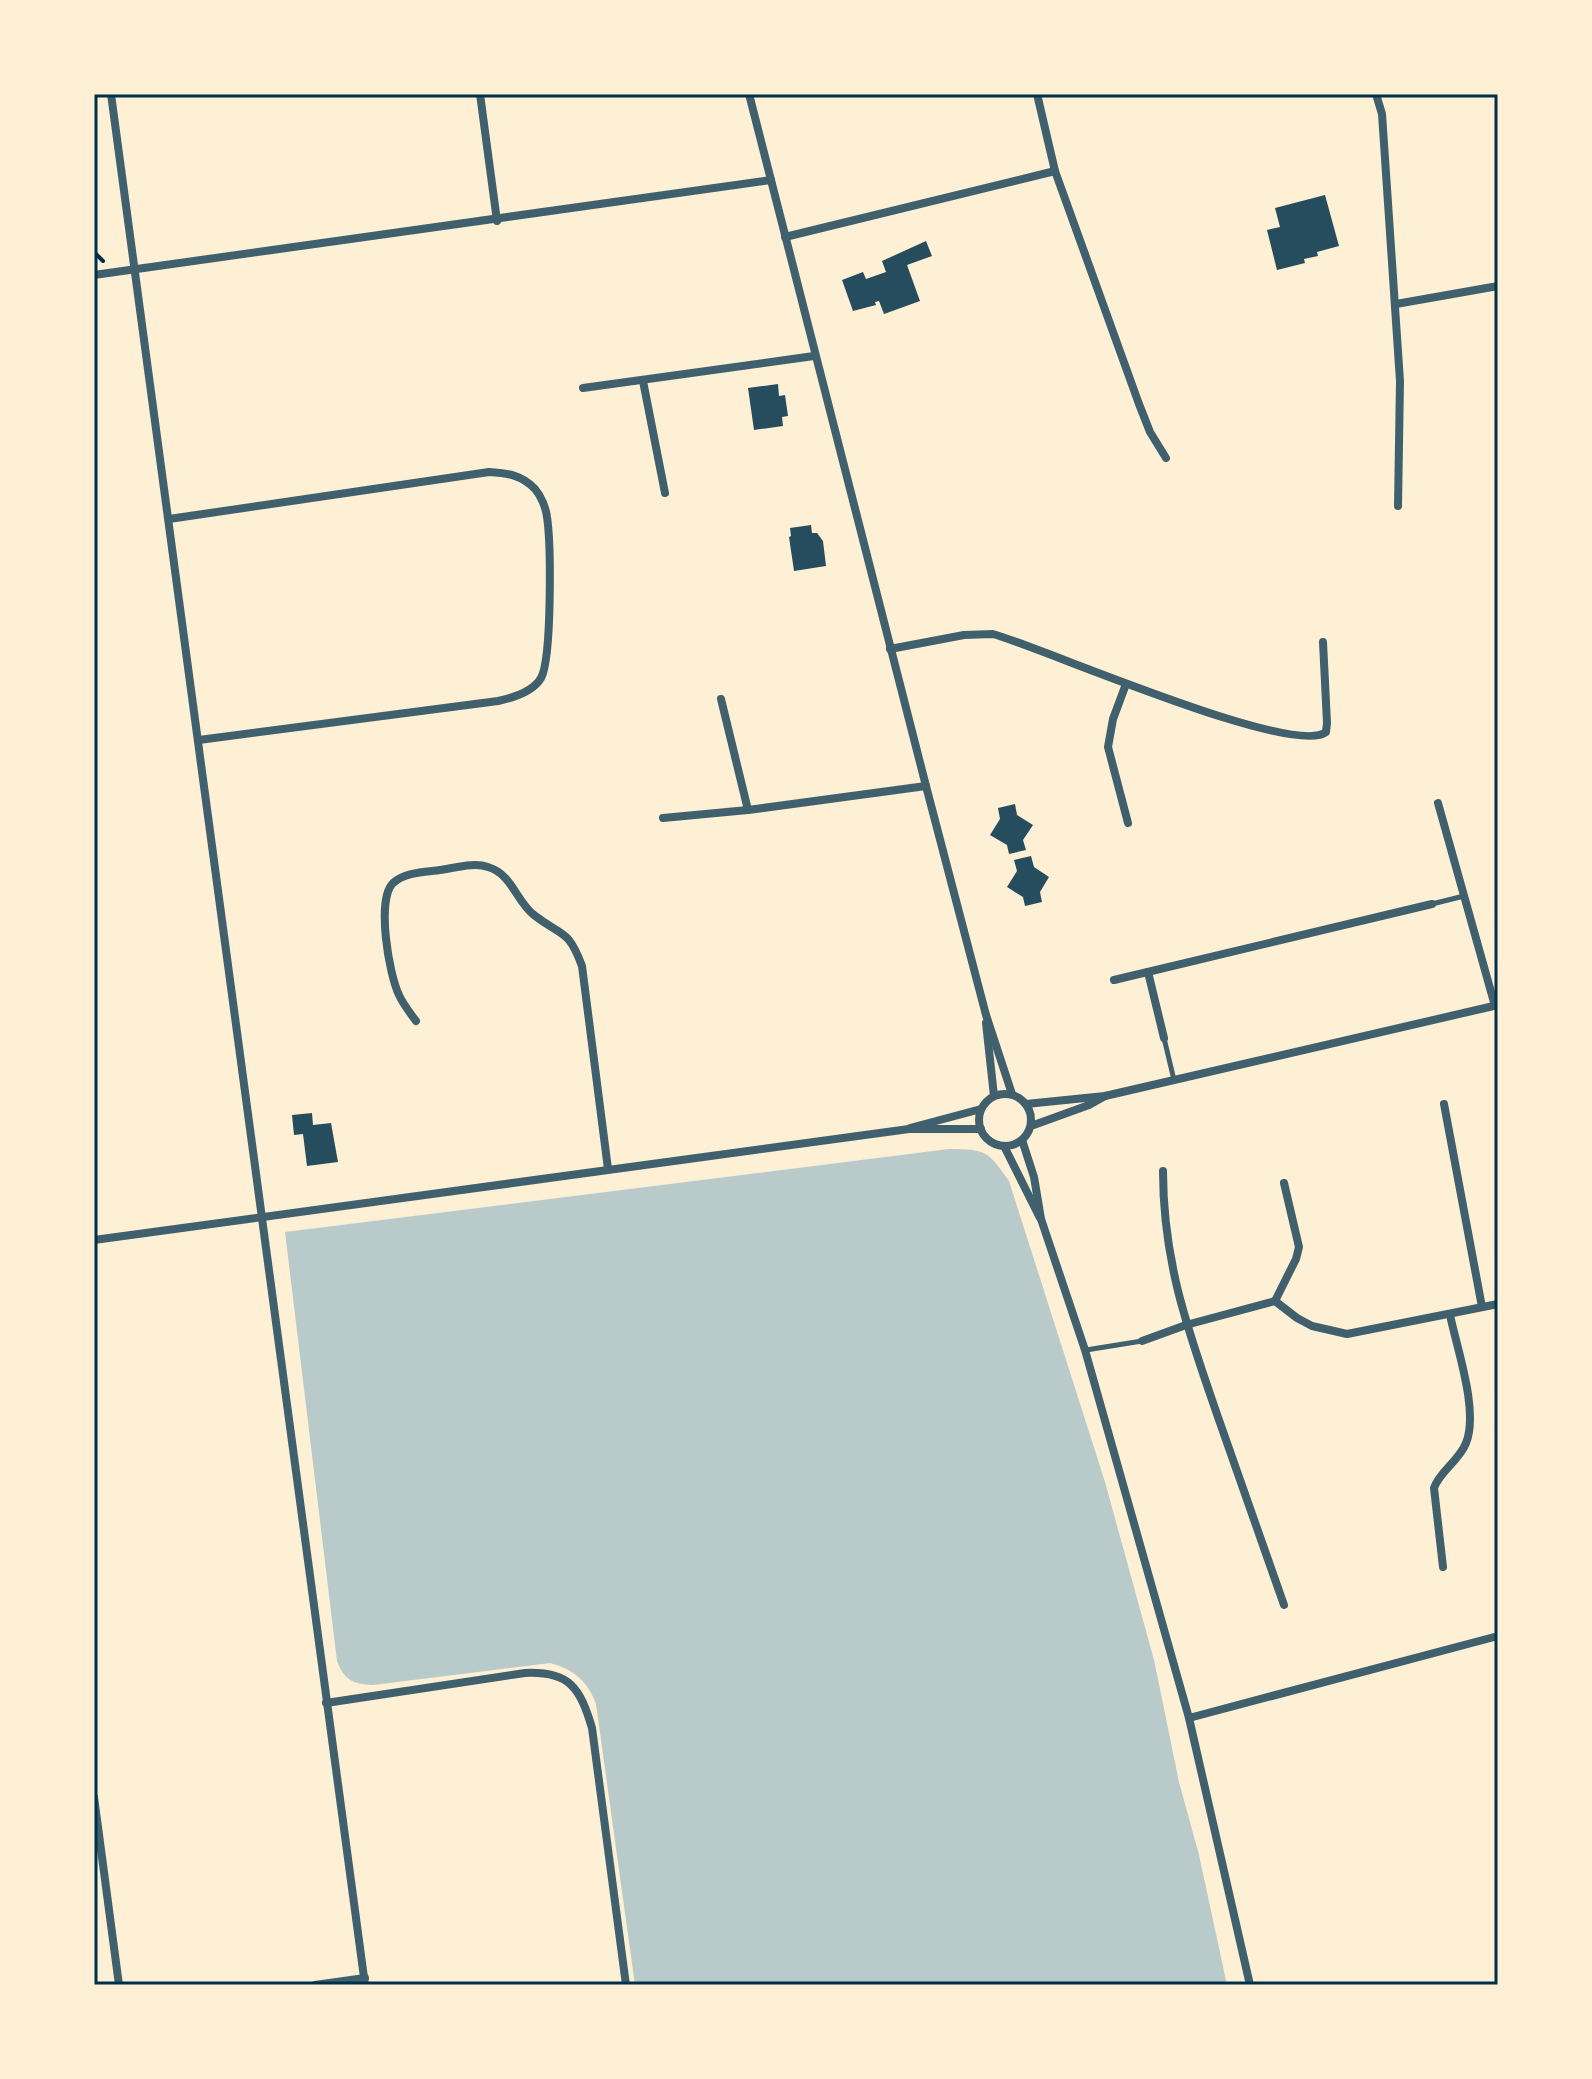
<svg xmlns="http://www.w3.org/2000/svg" width="1592" height="2079" font-family="'Noto Serif',serif">
  <style>
    .green { fill: #b9caca }
    .building { fill: #264d5e }
    .lines { fill: none; stroke-linecap: round; stroke-linejoin: round }
    .path { stroke: #003049; stroke-width: 4 }
    .service { stroke: #3f606c; stroke-width: 5 }
    .minor { stroke: #3f606c; stroke-width: 8 }
    .neatline { fill: none; stroke: #003049; stroke-width: 3 }
  </style>
  <rect width="100%" height="100%" fill="#fdf0d5"/>
  <path class="green" d="M949 1149C986 1149 988 1151 1009 1181L1105 1482 1154 1660 1179 1782 1199 1855 1227 1985H635L596 1704C588 1681 573 1669 550 1663L373 1685C353 1684 344 1680 337 1661L285 1232Z"/>
  <g class="building">
    <polygon points="1325,195 1339,246 1317,252 1318,256 1304,259 1305,263 1277,270 1267,230 1280,227 1275,208"/>
    <polygon points="926,241 932,256 907,265 920,301 884,314 879,301 875,302 876,305 853,311 842,280 863,272 866,279 886,272 882,261"/>
    <polygon points="778,384 779,396 785,395 788,416 782,417 783,426 754,430 748,388"/>
    <polygon points="811,525 812,533 817,533 823,541 826,566 794,571 789,537 791,536 790,528"/>
    <polygon points="1015,804 1017,815 1033,825 1023,840 1026,850 1009,854 1007,845 990,835 1000,819 998,808"/>
    <polygon points="1031,856 1034,867 1049,877 1040,892 1042,902 1025,906 1023,897 1007,887 1017,871 1014,860"/>
    <polygon points="312,1113 313,1125 331,1123 338,1162 307,1166 303,1134 294,1135 292,1115"/>
  </g>
  <g class="lines">
    <polyline class="path" points="94,252 103,261"/>
    <g class="service">
      <polyline points="1432,904 1464,896"/>
      <polyline points="1164,1038 1174,1080"/>
      <polyline points="1086,1350 1142,1341"/>
    </g>
    <g class="minor">
      <polyline points="111,94 365,1985"/>
      <polyline points="480,94 497,221"/>
      <polyline points="749,94 926,786 986,1015 1012,1094"/>
      <polyline points="1037,94 1055,171 1139,404 1150,432 1166,458"/>
      <polyline points="1376,94 1382,114 1400,381 1398,506"/>
      <polyline points="785,237 1055,171"/>
      <polyline points="94,275 771,180"/>
      <polyline points="1396,304 1498,286"/>
      <polyline points="643,381 665,493"/>
      <polyline points="583,388 814,356"/>
      <path d="M169 519 489 472C507 473 522 475 535 489 541 496 546 508 547 517 551 544 552 658 541 678 533 692 512 698 498 701L199 740"/>
      <path d="M890 649 964 635 993 634C1043 648 1293 758 1326 732L1327 723 1323 642"/>
      <polyline points="1126,684 1113,719 1108,747 1128,823"/>
      <polyline points="721,699 748,810"/>
      <polyline points="1438,803 1495,1006"/>
      <polyline points="663,818 748,810 926,786"/>
      <polyline points="1148,972 1164,1038"/>
      <polyline points="1114,980 1432,904"/>
      <path d="M416 1021C410 1013 403 1004 399 995 389 974 376 900 393 883 405 872 425 872 440 870 455 868 474 862 488 867 512 874 516 901 534 915 562 937 568 928 582 966L608 1169"/>
      <polyline points="986,1023 994,1096"/>
      <circle cx="1005" cy="1120" r="26"/>
      <polyline points="1026,1104 1105,1096 1498,1005"/>
      <polyline points="1444,1104 1482,1307"/>
      <polyline points="1031,1126 1089,1105 1105,1096"/>
      <polyline points="910,1128 981,1109"/>
      <polyline points="1022,1140 1034,1177 1041,1219 1085,1350 1189,1718 1250,1985"/>
      <polyline points="1004,1146 1040,1218"/>
      <path d="M1163 1171C1163 1264 1189 1333 1219 1420 1240 1481 1262 1543 1284 1605"/>
      <polyline points="94,1240 909,1129 981,1129"/>
      <polyline points="1275,1301 1296,1259 1299,1247 1284,1183"/>
      <polyline points="1142,1341 1186,1325 1275,1301 1297,1318 1312,1326 1347,1334 1498,1304"/>
      <path d="M1443 1567 1434 1488C1440 1471 1459 1461 1466 1443 1479 1411 1457 1349 1450 1315"/>
      <path d="M326 1703 525 1673C570 1671 580 1688 592 1728L626 1985"/>
      <polyline points="1189,1718 1498,1636"/>
      <polyline points="94,1797 119,1985"/>
      <polyline points="315,1985 365,1978"/>
    </g>
  </g>
  <rect width="1592" height="2079" fill="none" stroke="#fdf0d5" stroke-width="192"/>
  <rect x="96" y="96" width="1400" height="1887" class="neatline"/>
</svg>
